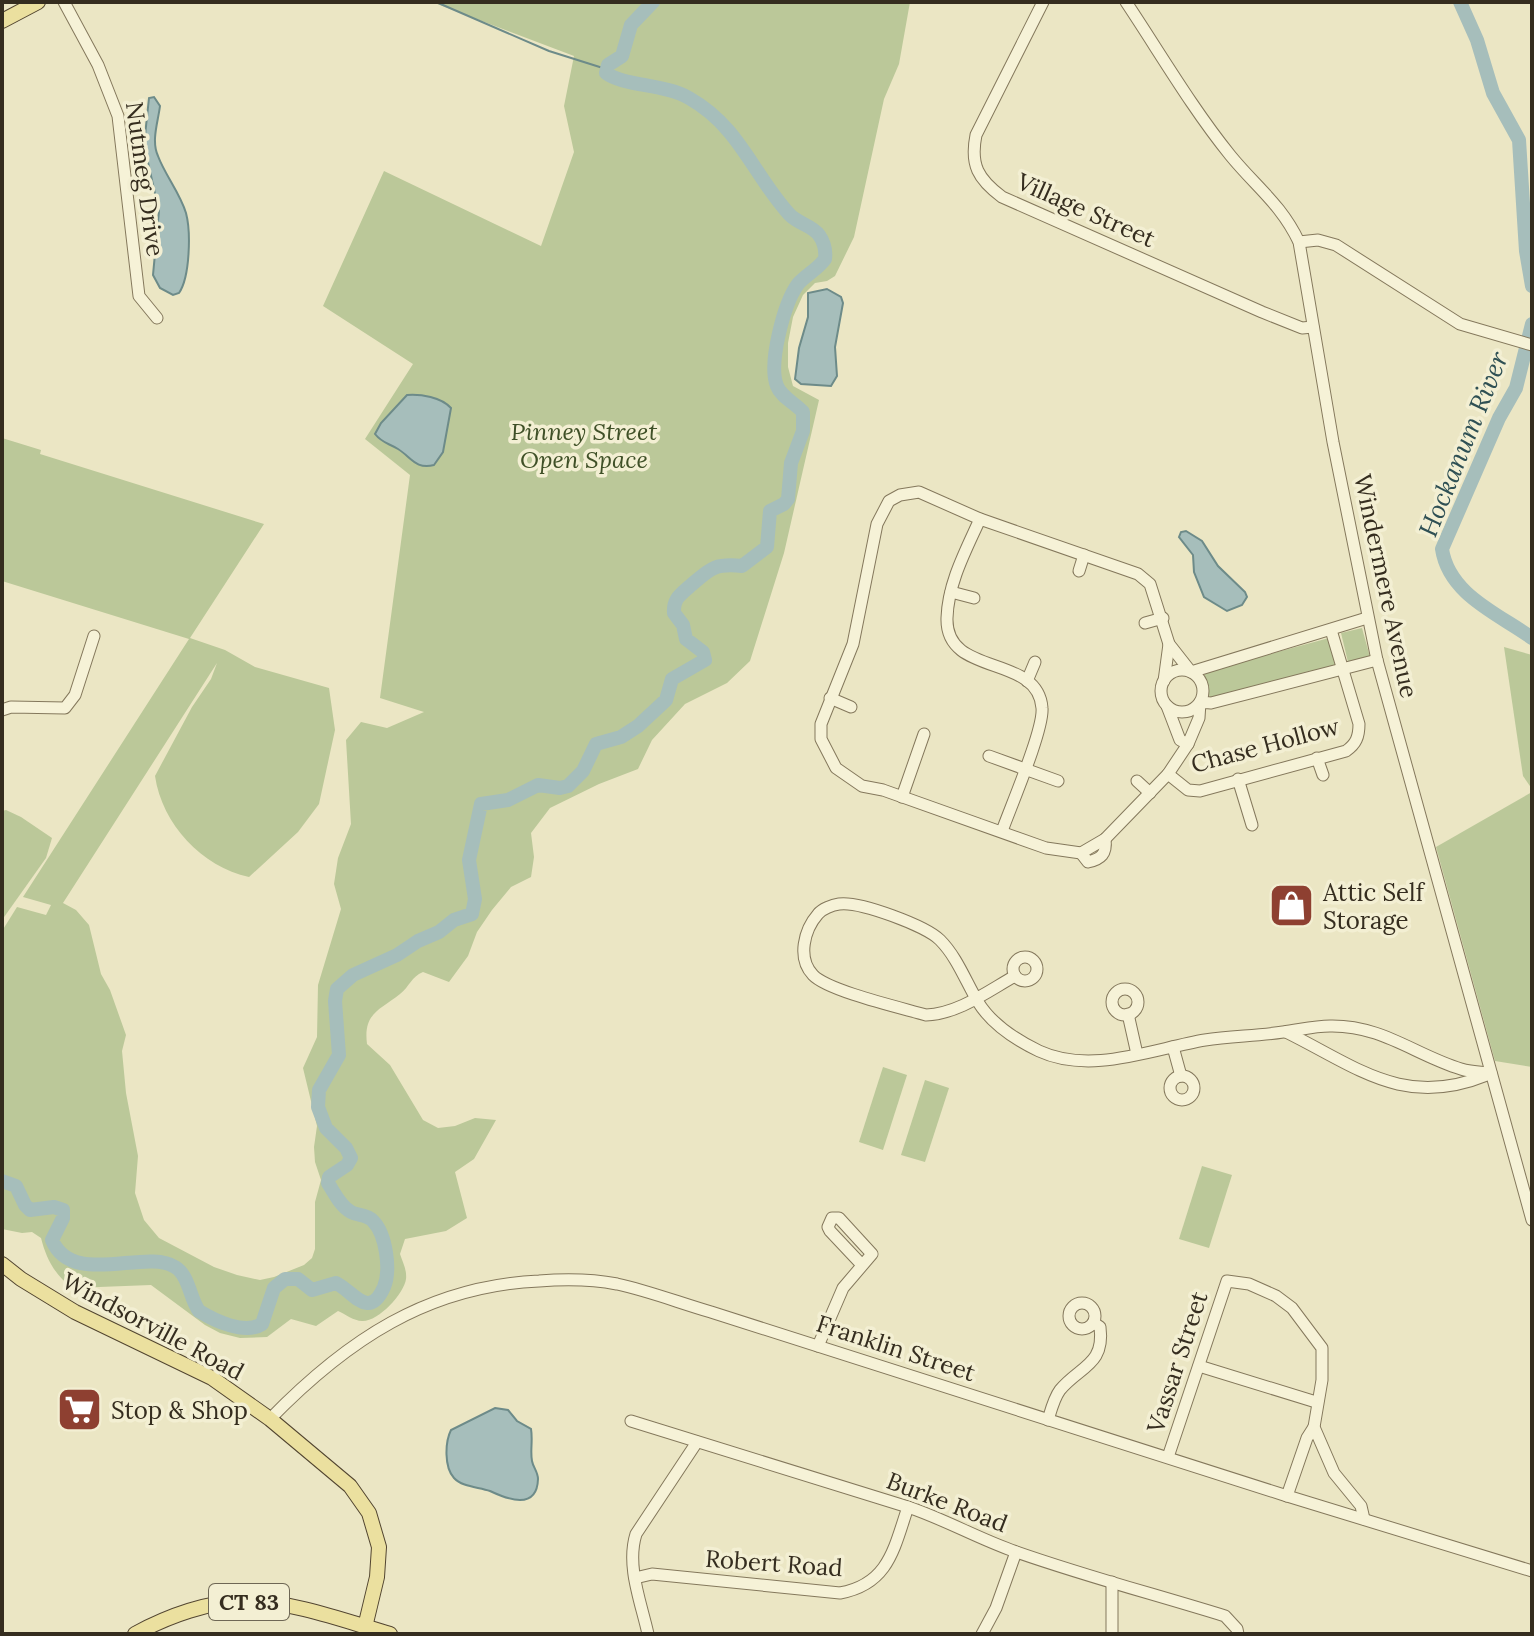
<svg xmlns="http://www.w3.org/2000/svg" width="1534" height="1636" font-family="Lora,serif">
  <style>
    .green { fill: #bbc899 }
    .water { fill: #a6bebb; stroke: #6d8b89; stroke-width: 2 }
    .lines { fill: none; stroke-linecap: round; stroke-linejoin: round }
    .stream { stroke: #6d8b89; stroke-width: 2 }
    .river { stroke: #a6bebb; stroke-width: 14 }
    .minor-casing { stroke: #84785c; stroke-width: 13 }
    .major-casing { stroke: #524530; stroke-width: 16 }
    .minor { stroke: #f6f2d7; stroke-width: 11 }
    .major { stroke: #ebe09f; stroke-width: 14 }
    .labels { text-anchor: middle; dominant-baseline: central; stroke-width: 7; stroke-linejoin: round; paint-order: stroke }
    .shield { fill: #f3efd3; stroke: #6e6755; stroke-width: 2 }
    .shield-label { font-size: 22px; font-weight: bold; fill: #352d1f }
    .street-label { font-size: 24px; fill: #352d1f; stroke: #f3efd3 }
    .park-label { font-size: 24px; font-style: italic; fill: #3f5027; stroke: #f3efd3 }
    .poi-label { font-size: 24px; fill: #352d1f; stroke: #f3efd3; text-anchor: start }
    .water-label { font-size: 26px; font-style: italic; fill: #2f5054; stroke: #f3efd3 }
  </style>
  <rect width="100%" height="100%" fill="#ebe6c4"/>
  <g class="green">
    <path d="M432 2H910L899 64 884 99 854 237 835 276 827 281 815 283 803 295 793 317 788 343V367L793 386 819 400 784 553 750 661 727 683 685 704 652 740 638 769 599 784 550 808 531 833 534 857 531 877 511 887 492 910 477 932 468 956 449 982 423 972C411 977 410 986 400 994 380 1010 363 1013 367 1044L390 1065 423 1120 438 1128 455 1126 475 1118 496 1120 474 1159 455 1172 467 1218 446 1231 405 1239 400 1254C403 1263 407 1270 406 1279 404 1294 378 1322 362 1321 354 1321 345 1314 338 1311L316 1326 291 1319 267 1337 240 1338 220 1333 205 1325 151 1285 73 1288C55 1276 46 1258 41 1238L32 1232 22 1233 2 1229V931L17 907 46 915 51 905 23 897 189 639 2 581V438L41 450 40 454 264 524 190 638 225 650 255 667 329 688 335 730 319 804 298 832 249 877C202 867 162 824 155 776L192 707 211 679 217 663 63 903 76 910 89 925 101 974 110 990 126 1035 122 1051 126 1093 138 1156 135 1193 144 1220 159 1238 214 1267 237 1275 260 1280 274 1277 304 1265 312 1258 315 1249V1202L321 1180 315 1162 314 1147 317 1126 303 1068 317 1037 318 985 341 909 334 884 338 858 351 824 346 740 361 722 387 728 424 712 380 698 410 475 365 439 413 364 323 306 384 171 541 246 574 152 564 106 574 56Z"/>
    <polygon points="1362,628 1370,657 1348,662 1341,633"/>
    <polygon points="1329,638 1337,665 1210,699 1204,672"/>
    <polygon points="1504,647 1532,655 1532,789 1523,776"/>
    <polygon points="1532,792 1532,1067 1495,1061 1436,847"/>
    <polygon points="6,810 21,817 52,838 46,858 2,920 2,811"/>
    <polygon points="883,1067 907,1075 883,1150 859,1142"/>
    <polygon points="925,1080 949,1088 925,1162 901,1155"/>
    <polygon points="1202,1166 1232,1175 1209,1248 1179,1239"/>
  </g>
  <g class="water">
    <path d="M154 97 160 106C158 122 151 141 158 156 165 175 180 193 186 213 191 232 190 277 179 293L173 295 160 288 153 275 159 211 144 145 149 98Z"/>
    <polygon points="827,289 841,297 843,303 835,347 837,376 831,386 801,384 795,379 799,348 808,317 808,293"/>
    <path d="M407 395C421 394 441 397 451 408L443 452 434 465C416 470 411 457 398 449 388 443 382 443 375 434L381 423Z"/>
    <polygon points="1186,531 1202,541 1218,566 1245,592 1247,597 1242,605 1227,611 1204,597 1194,572 1193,555 1179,537 1181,532"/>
    <path d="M495 1408 508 1410 517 1421 531 1429C533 1440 530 1451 532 1461 533 1467 538 1472 538 1479 537 1511 507 1499 490 1491 479 1487 462 1487 454 1478 444 1467 445 1442 451 1430Z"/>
  </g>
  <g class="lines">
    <polyline class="stream" points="436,2 549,51 606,69"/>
    <g class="river">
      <polyline points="1460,2 1477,40 1493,93 1519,140 1526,251 1532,286"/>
      <path d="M1532 324 1516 388 1499 418 1442 549C1449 595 1499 614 1532 638"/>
      <path d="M2 1181 16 1186 25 1205 30 1210 54 1207 63 1210V1218L52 1240C72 1288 146 1248 175 1267 189 1275 190 1299 199 1311 215 1321 245 1335 262 1324L274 1288 285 1279H298L312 1290 336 1283C354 1292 369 1321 384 1287 391 1270 386 1234 373 1221 367 1214 358 1216 351 1212 340 1206 334 1192 328 1183L329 1177 347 1165 351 1158 346 1148 326 1128 318 1107 319 1090 339 1055 335 1001 337 989 353 975 397 955 418 941 439 932 454 920 472 914 475 899 469 860 481 804 508 800 538 785 560 788 568 786 583 771 596 744 621 737 638 726 666 700 672 679 705 660 703 652 686 639 683 625 674 613C673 599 680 595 690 586 710 569 714 563 742 566L767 547 770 511 784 504 788 499 791 463 803 431V412C795 403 781 397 777 386 768 364 784 303 798 284 806 275 818 269 825 259 826 251 824 242 819 235 812 225 798 224 789 214 752 173 740 127 689 98 665 84 623 86 606 73L608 65 622 56 631 25 653 2"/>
    </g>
    <defs>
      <g id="minor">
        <polyline points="64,2 98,65 118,116 139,296 157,318"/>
        <path d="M1043 2 976 135C970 165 978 179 1002 197L1262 312 1302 328 1313 327"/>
        <path d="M1126 2C1160 53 1192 108 1230 155 1256 187 1281 204 1299 242L1333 442 1377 660 1532 1220"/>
        <polyline points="1299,242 1318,240 1336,245 1460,324 1532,345"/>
        <path d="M980 519C966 550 948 583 947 618 945 678 1038 653 1042 708 1044 729 1011 806 1002 831"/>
        <polyline points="1079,571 1084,555"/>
        <polyline points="951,592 974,598"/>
        <polyline points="1367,618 1191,672 1169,644 1150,584 1138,574 980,519 919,492 900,495 889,501 877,524 853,644 821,724 821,739 836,768 862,786 883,790 1046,848 1081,853 1105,839 1168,774 1188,744 1199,718 1200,702 1211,703 1377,660"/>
        <polyline points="1145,623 1163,618"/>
        <circle cx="1182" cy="691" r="21"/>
        <polyline points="1027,681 1035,662"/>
        <polyline points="1164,681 1169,644"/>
        <polyline points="830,698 851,707"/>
        <polyline points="1167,706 1180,740 1188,744"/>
        <polyline points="2,710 11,707 65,708 75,695 94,636"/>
        <polyline points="989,756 1058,781"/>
        <polyline points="1317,758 1323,775"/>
        <path d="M1168 774 1188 790 1200 791 1346 751C1356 744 1359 737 1359 724L1331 630"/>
        <polyline points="1238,779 1252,825"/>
        <polyline points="1137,781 1150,793"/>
        <polyline points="902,797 924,734"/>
        <path d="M1081 853 1088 862C1101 859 1107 854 1105 839"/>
        <circle cx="1025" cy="969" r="12"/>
        <path d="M1015 976C988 991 958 1014 926 1015 902 1008 828 991 813 975 797 958 804 930 818 914 822 909 832 905 839 904 860 901 926 926 940 940 957 957 966 982 978 1002 991 1023 1016 1040 1039 1051 1091 1075 1152 1049 1205 1040 1230 1036 1257 1036 1283 1032 1299 1030 1314 1026 1330 1026 1382 1025 1415 1055 1461 1069 1470 1072 1481 1072 1491 1073"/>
        <circle cx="1125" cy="1002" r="13"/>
        <polyline points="1128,1014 1137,1054"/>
        <path d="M1286 1032C1357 1067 1404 1109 1487 1075"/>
        <polyline points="1173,1047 1181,1076"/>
        <circle cx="1182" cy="1088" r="12"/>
        <circle cx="1082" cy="1316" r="13"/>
        <polyline points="818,1346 843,1288 872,1254 839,1218 832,1218 828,1227 830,1231 862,1265"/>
        <polyline points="1199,1366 1316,1402"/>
        <path d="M270 1419C346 1341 427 1286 539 1281 565 1279 591 1279 617 1284 649 1291 680 1303 711 1312L1284 1495 1532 1571"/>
        <path d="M1048 1420C1051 1410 1054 1398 1060 1390 1080 1366 1105 1365 1100 1327L1094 1323"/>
        <path d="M631 1421 908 1507C944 1519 975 1537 1011 1550 1081 1575 1154 1594 1225 1616L1237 1629 1238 1634"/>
        <polyline points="1168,1457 1227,1281 1249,1284 1276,1296 1292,1308 1322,1348 1322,1380 1314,1427 1334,1473 1361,1506 1364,1519"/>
        <polyline points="1287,1496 1307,1438 1314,1427"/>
        <path d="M635 1578 652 1574 840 1593C889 1584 894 1548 908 1507"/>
        <path d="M648 1634C641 1602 626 1566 636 1534L697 1442"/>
        <polyline points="982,1634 996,1608 1016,1552"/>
        <polyline points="1112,1634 1112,1582"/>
      </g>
      <g id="major">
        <polyline points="2,21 38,2"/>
        <polyline points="2,1264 21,1279 75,1312 212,1378 270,1419 350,1486 369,1513 379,1547 377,1577 365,1627"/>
        <path d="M135 1634C168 1616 209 1601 247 1601 295 1602 345 1621 390 1634"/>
      </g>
    </defs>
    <use href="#minor" class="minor-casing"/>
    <use href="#major" class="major-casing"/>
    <use href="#minor" class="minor"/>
    <use href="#major" class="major"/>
  </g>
  <defs>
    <symbol id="shop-square" viewBox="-11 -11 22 22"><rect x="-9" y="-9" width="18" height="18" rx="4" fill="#8e4031" stroke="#f3efd3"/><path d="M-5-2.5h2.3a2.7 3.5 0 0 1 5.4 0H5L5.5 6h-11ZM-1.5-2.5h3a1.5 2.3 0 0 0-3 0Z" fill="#fff"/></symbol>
    <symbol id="supermarket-square" viewBox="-11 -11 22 22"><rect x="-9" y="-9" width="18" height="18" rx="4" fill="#8e4031" stroke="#f3efd3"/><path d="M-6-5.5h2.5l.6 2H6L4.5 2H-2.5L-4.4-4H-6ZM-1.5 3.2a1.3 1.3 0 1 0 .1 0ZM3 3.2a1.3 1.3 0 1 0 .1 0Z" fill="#fff"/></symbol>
  </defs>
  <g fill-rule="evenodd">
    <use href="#shop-square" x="1266" y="880" width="51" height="51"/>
    <use href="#supermarket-square" x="54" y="1384" width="51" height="51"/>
  </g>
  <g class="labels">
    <rect class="shield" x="209" y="1584" width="80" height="36" rx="6"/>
    <g class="shield-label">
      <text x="249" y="1602">CT 83</text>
    </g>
    <g class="street-label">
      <text transform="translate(145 179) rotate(82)">Nutmeg Drive</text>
      <text transform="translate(1086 210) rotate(24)">Village Street</text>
      <text transform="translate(1386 586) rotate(78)">Windermere Avenue</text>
      <text transform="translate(1265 745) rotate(-15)">Chase Hollow</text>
      <text transform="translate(153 1326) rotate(28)">Windsorville Road</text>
      <text transform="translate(896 1348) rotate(18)">Franklin Street</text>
      <text transform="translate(1177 1362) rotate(-72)">Vassar Street</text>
      <text transform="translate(947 1502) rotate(21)">Burke Road</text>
      <text transform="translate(774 1563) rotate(4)">Robert Road</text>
    </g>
    <g class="park-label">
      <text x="584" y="431">Pinney Street<tspan x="584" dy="28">Open Space</tspan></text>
    </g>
    <g class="poi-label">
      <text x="1323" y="892">Attic Self<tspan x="1323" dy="28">Storage</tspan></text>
      <text x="111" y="1410">Stop &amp; Shop</text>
    </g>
    <g class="water-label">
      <text transform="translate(1463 444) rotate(-68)">Hockanum River</text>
    </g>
  </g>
  <rect width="1534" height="1636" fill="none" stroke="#352d1f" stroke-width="8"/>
</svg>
